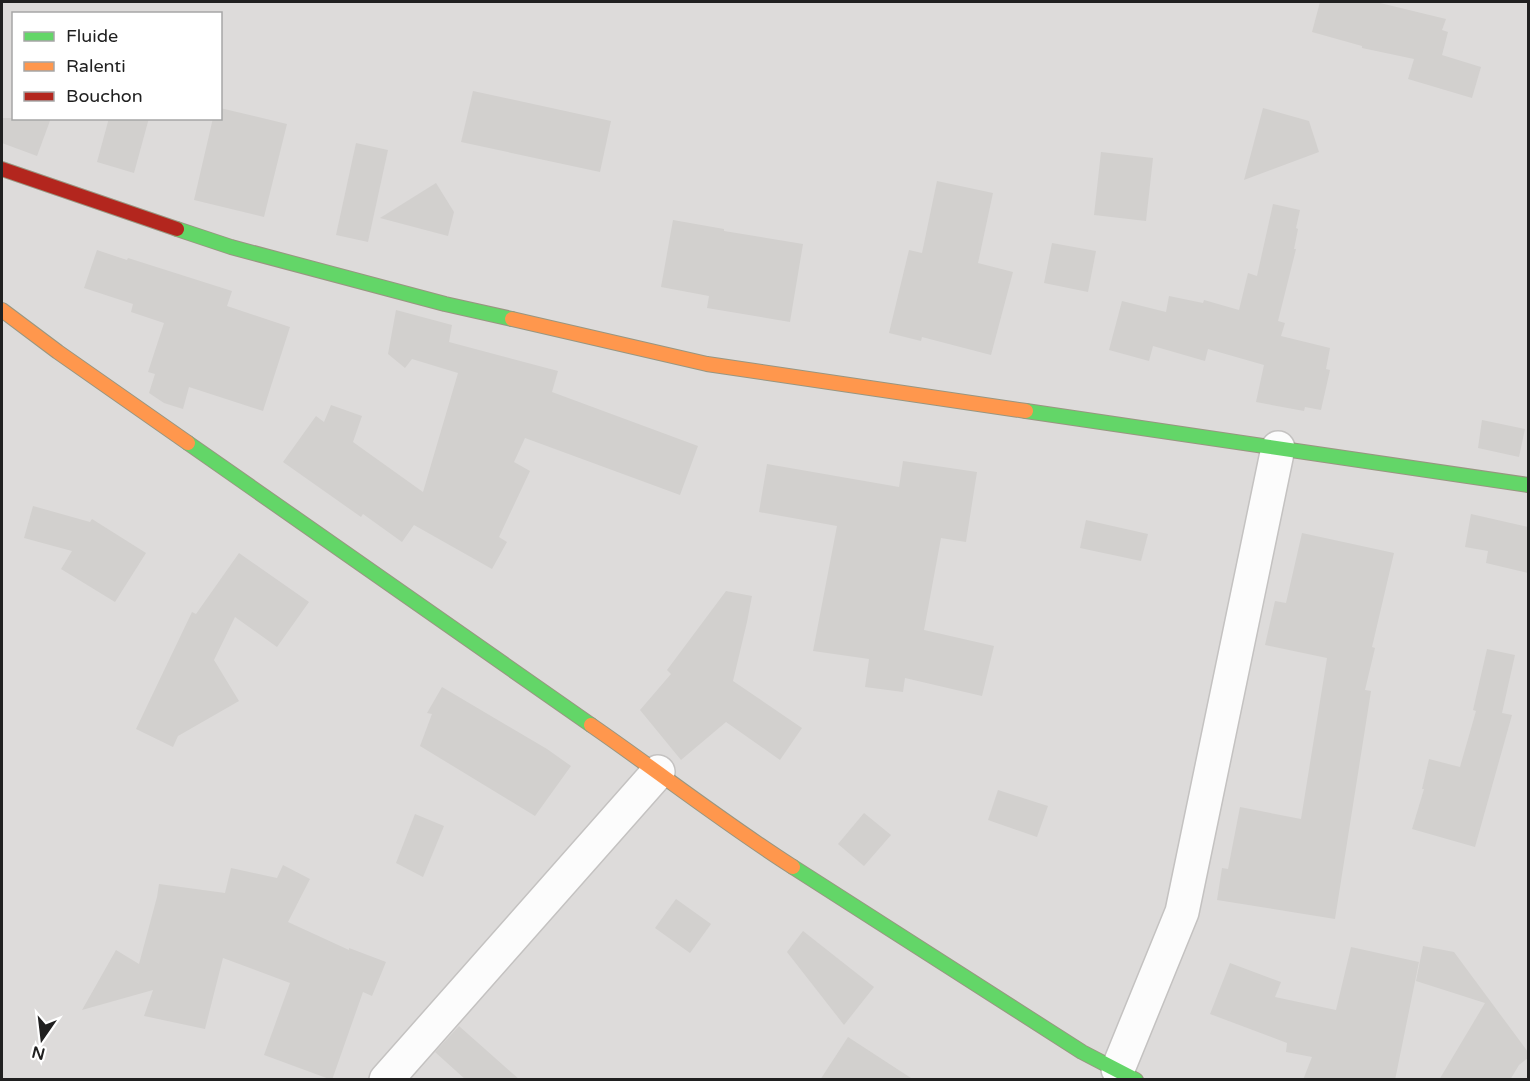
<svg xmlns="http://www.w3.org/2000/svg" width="1530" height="1081" font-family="'Varela Round',sans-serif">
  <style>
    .residential { fill: #dddbda; fill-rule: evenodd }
    .building { fill: #d2d0ce }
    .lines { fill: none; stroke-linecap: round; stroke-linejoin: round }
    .street-casing { stroke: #c4c2c1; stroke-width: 36 }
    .fast-casing { stroke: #989680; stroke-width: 16 }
    .slow-casing { stroke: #989680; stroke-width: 16 }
    .jam-casing { stroke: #989680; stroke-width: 16 }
    .street { stroke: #fcfcfc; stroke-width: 33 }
    .fast { stroke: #63d668; stroke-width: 14 }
    .slow { stroke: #ff974d; stroke-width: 14 }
    .jam { stroke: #b3261e; stroke-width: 14 }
  </style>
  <rect width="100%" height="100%" fill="#eeebe8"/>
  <path class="residential" d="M2 2H1528V1079H2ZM14 14H220V118H14Z"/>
  <g class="building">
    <polygon points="1320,2 1376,2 1446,19 1442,30 1448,32 1442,55 1481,67 1472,98 1408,79 1414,59 1362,48 1362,46 1312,32"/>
    <polygon points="473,91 611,121 600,172 461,142"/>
    <polygon points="220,108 287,124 264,217 194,200 213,118 220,118"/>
    <polygon points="1263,108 1309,121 1319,152 1244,180"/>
    <polygon points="2,118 51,118 37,156 2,143"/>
    <polygon points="109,118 149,118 134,173 97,162"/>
    <polygon points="356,143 388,150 368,242 336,235"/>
    <polygon points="1101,152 1153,158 1146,221 1094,215"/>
    <polygon points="937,181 993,193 978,263 1013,272 991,355 922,337 921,341 889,333 909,250 922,253"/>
    <polygon points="436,183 454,212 448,236 380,218"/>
    <polygon points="1273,204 1300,210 1296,228 1298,229 1294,249 1296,249 1278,321 1285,323 1281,336 1330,348 1326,369 1330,370 1321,410 1305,407 1304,411 1256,402 1264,365 1208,349 1205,361 1153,346 1149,361 1109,350 1122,301 1166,312 1169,296 1203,303 1204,300 1239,310 1248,273 1257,276"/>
    <polygon points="673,220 724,229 724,231 803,244 790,322 707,308 709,296 661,287"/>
    <polygon points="1052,243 1096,251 1088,292 1044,283"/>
    <polygon points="97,250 127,260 128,258 232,291 227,306 290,327 263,411 189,387 183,409 164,403 149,393 155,374 148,372 164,323 131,312 133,304 84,288"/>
    <polygon points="396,310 452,325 449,342 558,371 552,392 698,446 680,495 525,438 514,462 530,471 499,537 507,542 492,569 414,525 402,542 363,514 361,517 283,462 316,416 324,422 331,405 362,416 353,442 423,492 458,373 412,359 405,368 388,354"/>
    <polygon points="1482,420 1525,429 1519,457 1478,448"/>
    <polygon points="903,461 977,472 966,542 941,538 924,630 994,646 982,696 905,678 903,692 865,687 869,659 813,651 837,526 759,512 767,464 899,487"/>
    <polygon points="33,506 90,522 92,519 146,553 115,602 61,569 72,551 24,538"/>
    <polygon points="1471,514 1528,527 1528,573 1486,563 1488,551 1465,547"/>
    <polygon points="1086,520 1148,534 1141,561 1080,548"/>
    <polygon points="1302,533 1394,553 1372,647 1375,648 1365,690 1371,691 1335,919 1217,900 1222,868 1228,869 1240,807 1301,819 1327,658 1265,645 1275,601 1286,603"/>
    <polygon points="239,553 309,602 277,647 235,617 214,660 239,701 178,736 173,747 136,729 192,612 196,614"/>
    <polygon points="726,591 752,596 747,622 733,681 802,728 780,760 726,722 681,760 640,710 671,674 667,670"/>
    <polygon points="1487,649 1515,655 1502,713 1512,715 1475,847 1412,829 1424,789 1422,789 1429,759 1460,767 1476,711 1473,710"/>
    <polygon points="442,687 547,749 571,766 535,816 420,746 432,714 427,713"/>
    <polygon points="998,790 1048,806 1037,837 988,820"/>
    <polygon points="864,813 891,835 864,866 838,844"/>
    <polygon points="415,814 444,826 423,877 396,863"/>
    <polygon points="283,865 310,879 288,922 349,950 349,948 386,962 372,996 363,992 332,1080 264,1055 290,983 223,958 205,1029 144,1016 153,990 82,1010 116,950 139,964 157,897 159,884 225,893 231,868 277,878"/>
    <polygon points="676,899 711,924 690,953 655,928"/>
    <polygon points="803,931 874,987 844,1025 787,952"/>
    <polygon points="1423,946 1454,952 1528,1052 1528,1058 1519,1065 1510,1080 1439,1080 1485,1003 1416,981"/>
    <polygon points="1351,947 1419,962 1395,1080 1303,1080 1312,1057 1286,1052 1287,1043 1210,1014 1230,963 1281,982 1275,997 1336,1010"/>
    <polygon points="459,1026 520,1080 466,1080 435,1052"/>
    <polygon points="848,1037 914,1080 820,1080"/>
  </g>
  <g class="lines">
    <defs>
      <g id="street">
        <polyline points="1118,1069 1182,912 1278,448"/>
        <polyline points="386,1080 658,772"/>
      </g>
      <g id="fast">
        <polyline points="177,229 231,247 445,304 512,319"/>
        <polyline points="1026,411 1528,485"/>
        <polyline points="188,443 591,725"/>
        <polyline points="793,867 1082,1052 1136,1080"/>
      </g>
      <g id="slow">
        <polyline points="2,310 58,352 188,443"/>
        <polyline points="512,319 707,364 1026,411"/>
        <path d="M591 725C659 772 724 823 793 867"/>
      </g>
      <polyline id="jam" points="2,169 177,229"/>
    </defs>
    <use href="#street" class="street-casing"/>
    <use href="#fast" class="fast-casing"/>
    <use href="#slow" class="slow-casing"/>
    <use href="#jam" class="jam-casing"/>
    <use href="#street" class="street"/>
    <use href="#fast" class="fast"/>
    <use href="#slow" class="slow"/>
    <use href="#jam" class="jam"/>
  </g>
  <rect width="1530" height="1081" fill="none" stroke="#202020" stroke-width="6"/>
  <rect x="12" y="12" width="210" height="108" fill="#ffffff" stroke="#a6a6a6" stroke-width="1.5"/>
  <rect x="24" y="32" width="30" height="9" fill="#63d668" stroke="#a6a6a6" stroke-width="1.5"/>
  <text x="66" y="42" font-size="18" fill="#202020">Fluide</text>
  <rect x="24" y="62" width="30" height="9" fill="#ff974d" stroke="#a6a6a6" stroke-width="1.5"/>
  <text x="66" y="72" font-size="18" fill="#202020">Ralenti</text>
  <rect x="24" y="92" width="30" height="9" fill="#b3261e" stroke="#a6a6a6" stroke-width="1.5"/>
  <text x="66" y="102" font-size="18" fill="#202020">Bouchon</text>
  <g transform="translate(42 1039) rotate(194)" stroke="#ffffff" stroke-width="4.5" paint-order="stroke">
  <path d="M0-4.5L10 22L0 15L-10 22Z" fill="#202020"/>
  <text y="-9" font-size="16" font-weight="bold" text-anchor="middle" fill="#202020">N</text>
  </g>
</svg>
